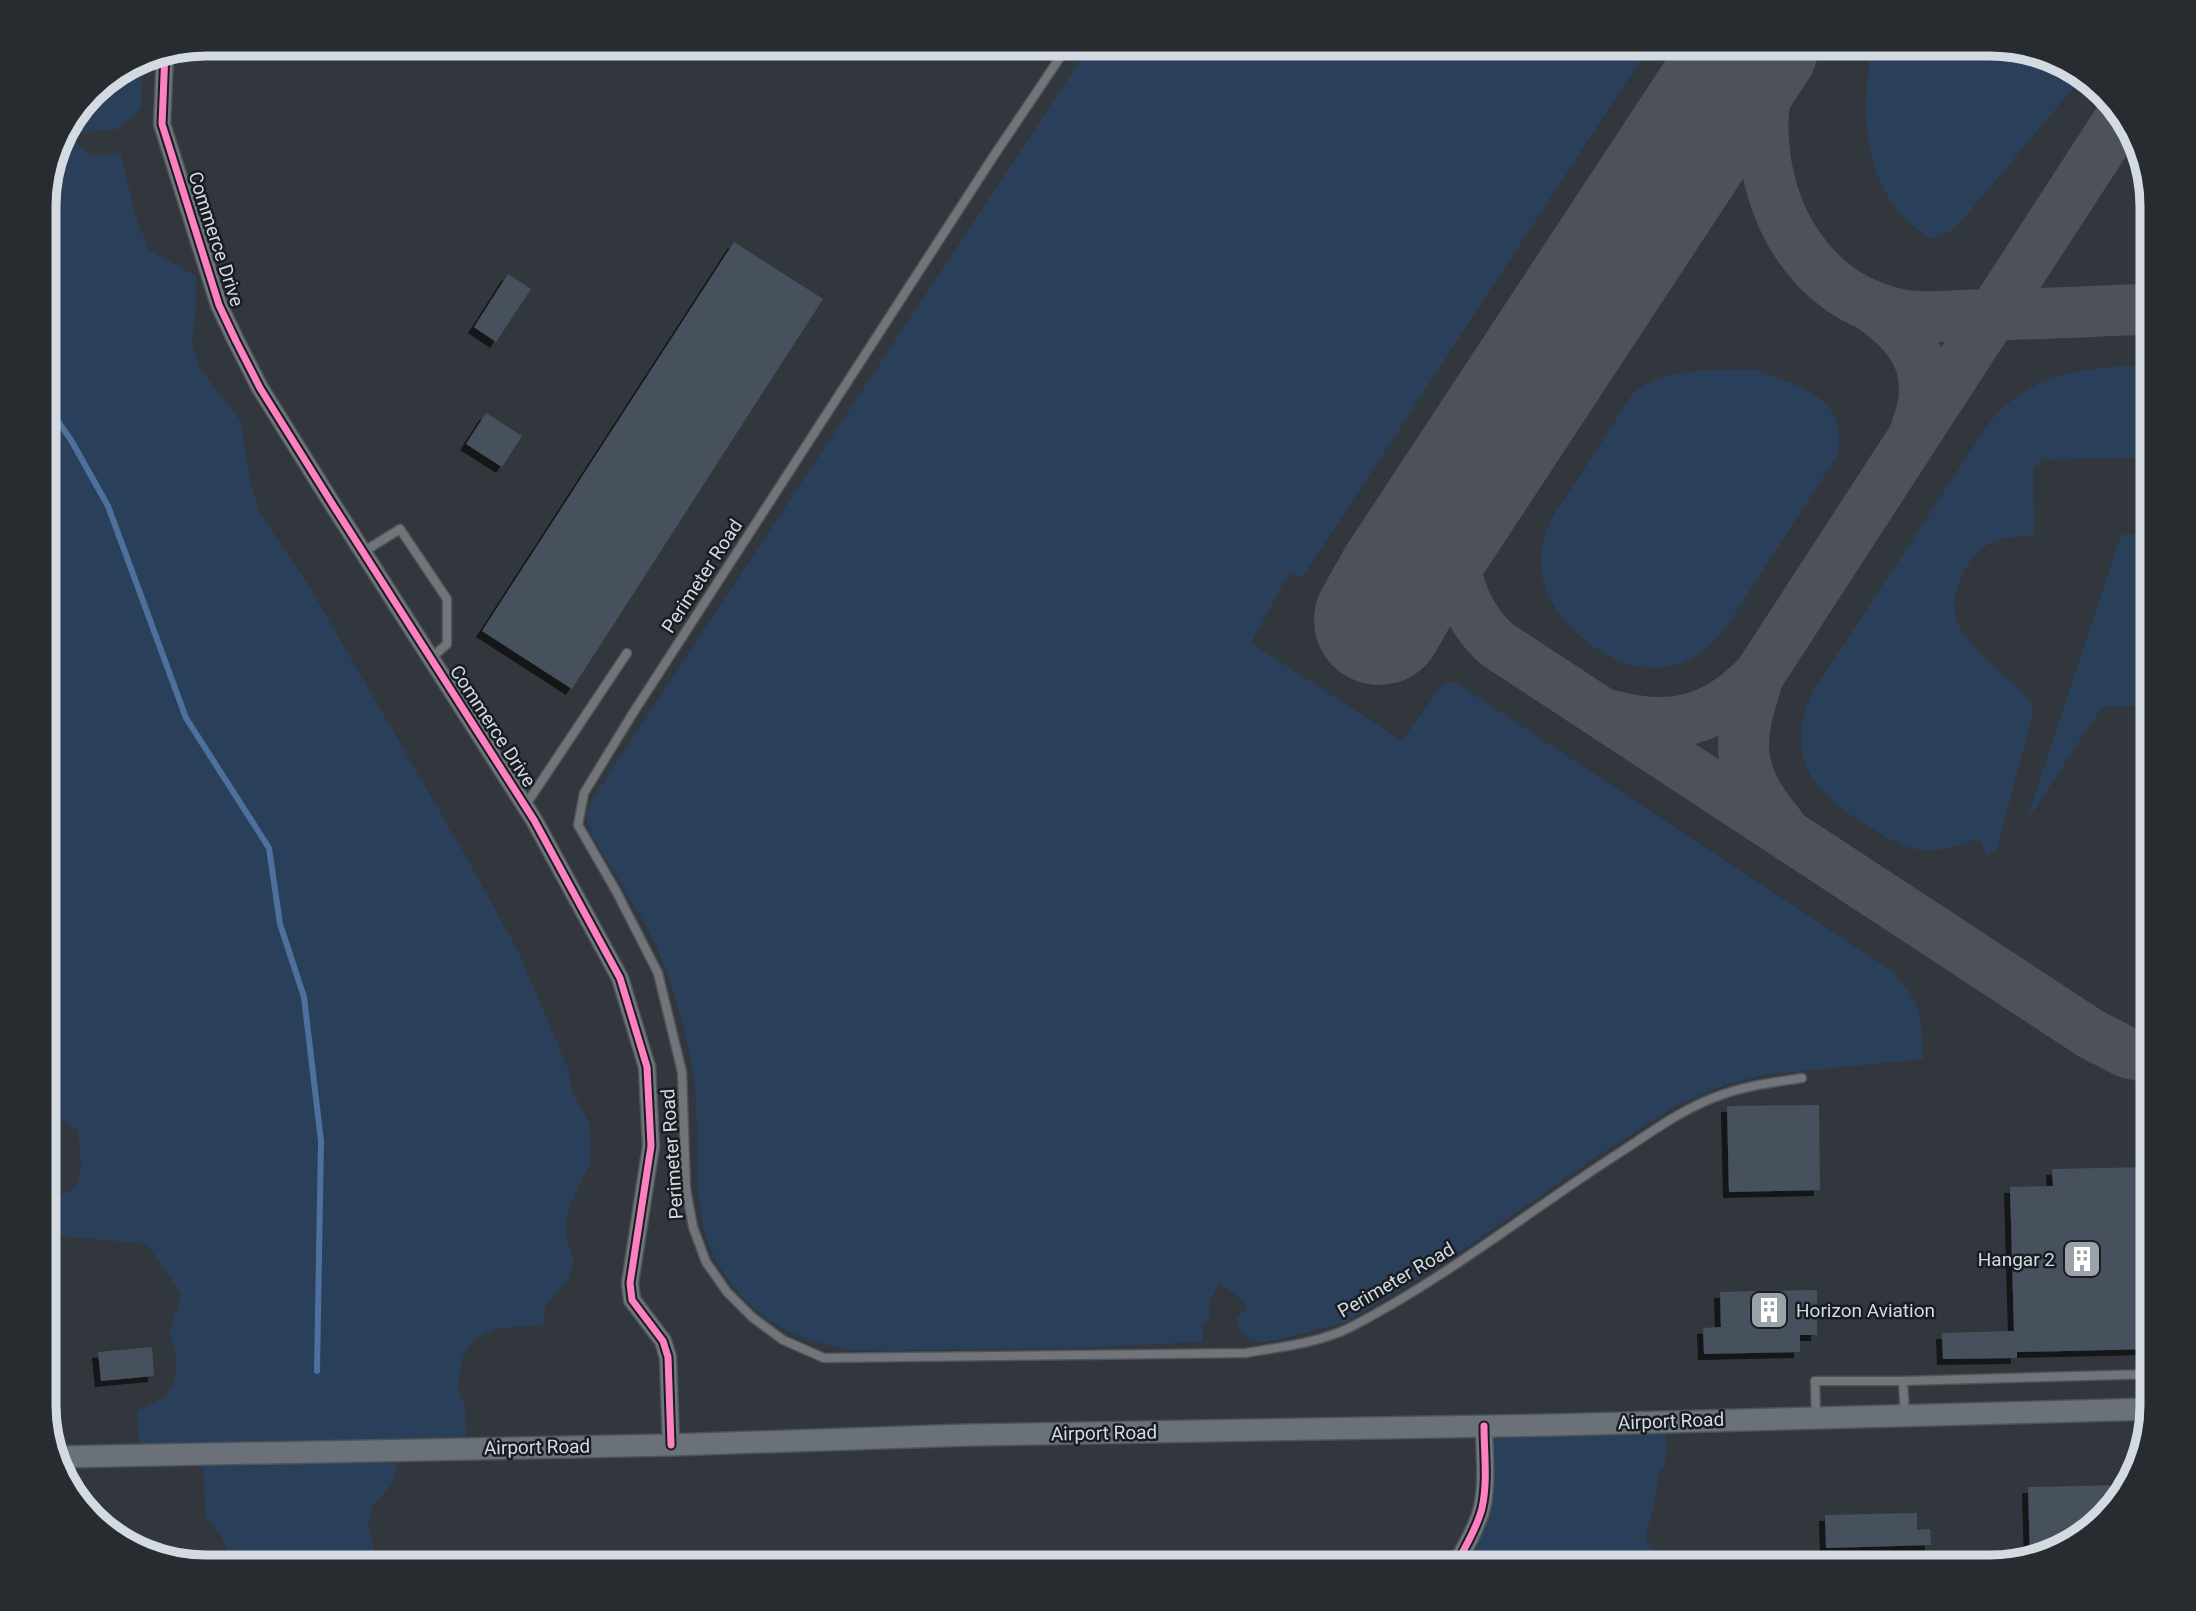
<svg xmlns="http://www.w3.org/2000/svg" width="2196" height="1611" font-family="Roboto,sans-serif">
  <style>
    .green { fill: #2a405a }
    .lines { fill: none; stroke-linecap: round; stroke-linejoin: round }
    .stream { stroke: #4d709d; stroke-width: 6 }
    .taxiway { stroke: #4d5258; stroke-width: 51 }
    .runway { stroke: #4d5258; stroke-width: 130 }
    .building { fill: #47515d; filter: url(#shadow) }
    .service-casing { stroke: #4e5359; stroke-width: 11 }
    .minor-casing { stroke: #4e5359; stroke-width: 19 }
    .secondary-casing { stroke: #4e5359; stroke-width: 24 }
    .service { stroke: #71757a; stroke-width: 8 }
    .minor { stroke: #71757a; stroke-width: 16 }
    .secondary { stroke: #6b7178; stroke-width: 21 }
    .cycleway-casing { stroke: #181d22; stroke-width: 11 }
    .cycleway { stroke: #ff80c0; stroke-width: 7 }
    .labels { text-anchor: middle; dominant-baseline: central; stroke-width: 5; stroke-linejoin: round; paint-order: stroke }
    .street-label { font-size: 19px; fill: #d4dae2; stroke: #181d22 }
    .poi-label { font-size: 19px; fill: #d4dae2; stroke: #181d22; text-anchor: end }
    .rim { fill: none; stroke: #d4dae2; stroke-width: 9 }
  </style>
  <defs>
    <filter id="shadow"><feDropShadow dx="-6" dy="6" stdDeviation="0" flood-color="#0009"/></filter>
  </defs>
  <rect width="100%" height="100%" fill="#31373d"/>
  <g class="green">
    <path d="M1091 44H1651L1302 578 1290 571 1251 643 1402 741 1442 685 1452 682 1458 684 1892 971C1924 1005 1920 1015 1923 1059L1763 1075 1723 1086 1681 1103 1602 1153 1445 1262 1344 1323 1267 1342C1250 1342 1242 1336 1236 1320L1247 1307 1238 1296 1219 1283 1209 1304V1321L1203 1323V1339L1201 1342 1074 1348 857 1351C836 1347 815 1343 796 1335 753 1317 712 1270 703 1224 692 1174 701 1121 693 1071 689 1045 681 1018 674 993 658 935 620 885 591 833L586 815 594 797Z"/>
    <path d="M1873 44H1991L2084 75 1965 217 1952 230 1932 239C1863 200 1858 113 1873 44Z"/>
    <path d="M139 59 142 68 141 108 119 129 68 133 88 155H121L135 214 149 250 196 276 195 292H197L192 344 200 368 241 422 250 482 259 511 306 581 469 862 518 951 568 1069 572 1091 590 1125 591 1161 568 1209 565 1233 574 1262 568 1279 545 1306 543 1325 499 1328 472 1340 462 1359 458 1390 465 1405 466 1446 402 1451 391 1485 372 1506 368 1523 378 1567H231C226 1545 223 1534 206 1518L202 1456 140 1454 137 1411C146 1406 160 1401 167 1394 180 1378 178 1351 169 1334L181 1294 147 1244 61 1236 49 1198C56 1196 65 1194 71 1190 87 1180 79 1148 78 1131L62 1119 44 1118V195L60 135 99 84Z"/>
    <path d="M2152 365V457L2043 460 2037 464 2033 470 2034 535C2021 536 2003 537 1991 543 1965 556 1944 601 1960 628 1971 648 2011 681 2029 699L2033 712 1997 849 1987 855 1978 838C1958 846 1937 853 1916 849 1898 846 1883 835 1868 826 1813 793 1782 755 1813 691L1972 449C1980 437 1987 424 1997 414 2039 369 2096 367 2152 365Z"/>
    <path d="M1754 369C1797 386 1852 397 1837 456L1727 626C1712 647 1694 662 1667 667 1613 677 1539 616 1541 561 1541 552 1542 542 1545 534 1550 518 1563 502 1572 488 1593 456 1613 424 1633 393 1670 366 1710 371 1754 369Z"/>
    <polygon points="2152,533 2152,706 2102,707 2026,822 2121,535"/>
    <polygon points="1667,1427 1665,1464 1658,1474 1655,1503 1645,1537 1648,1544 1672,1567 1453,1567 1479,1518 1483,1429"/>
  </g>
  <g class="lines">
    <polyline class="stream" points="44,401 71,440 108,506 186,718 269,848 280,924 304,997 321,1141 317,1371"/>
    <g class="taxiway">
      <path d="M1777 44C1769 72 1762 103 1763 133 1766 215 1812 296 1898 314 1921 319 1948 316 1972 315 2032 315 2092 311 2152 309"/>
      <path d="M1869 305C1916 337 1938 373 1916 429"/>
      <path d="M1451 505C1448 555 1458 611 1498 645L2091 1034 2128 1053 2152 1058"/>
      <path d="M1759 675C1738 738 1733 770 1779 824"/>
      <path d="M1610 715C1672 732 1714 721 1759 675L2121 117"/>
    </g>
    <polyline class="runway" points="1379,620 1401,581 1754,44"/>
  </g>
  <g class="building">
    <polygon points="734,242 823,299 572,689 482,631"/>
    <polygon points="508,274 531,289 496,342 474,327"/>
    <polygon points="486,413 522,436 502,467 466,444"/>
    <polygon points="1819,1105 1820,1190 1729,1192 1727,1106"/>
    <polygon points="2152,1167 2152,1349 2017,1352 2017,1358 1943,1359 1942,1333 2014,1331 2010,1187 2053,1186 2052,1169"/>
    <polygon points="1817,1290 1817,1335 1800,1335 1800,1352 1704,1354 1703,1328 1721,1327 1720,1292"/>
    <polygon points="152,1347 154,1376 101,1381 98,1352"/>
    <polygon points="2125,1485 2119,1503 2062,1550 2030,1558 2028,1487"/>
    <polygon points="1917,1513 1917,1530 1930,1529 1931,1545 1826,1548 1825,1515"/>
  </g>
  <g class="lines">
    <defs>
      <g id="service">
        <path d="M1069 44 993 157 633 713 584 793 578 825 616 891 658 973 682 1072 686 1189 693 1227 706 1262 727 1292 752 1317 783 1340 824 1358 1246 1353C1280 1347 1318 1343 1349 1328 1443 1280 1525 1214 1613 1157 1649 1134 1684 1107 1724 1094 1750 1085 1776 1082 1802 1078"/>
        <polyline points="363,552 400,529 447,599 447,644 431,658"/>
        <polyline points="525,806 627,653"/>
        <polyline points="1905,1415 1903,1381 2152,1374"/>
        <polyline points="1816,1417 1815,1381 1903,1381"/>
      </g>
      <g id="minor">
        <polyline points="165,52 162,124 219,305 236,341 260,388 333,505 534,820 620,978 647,1067 651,1146 630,1283 632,1300 663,1341 668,1357 671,1445"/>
        <path d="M1455 1567C1464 1548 1477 1529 1482 1508 1488 1481 1484 1453 1484 1426"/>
      </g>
      <polyline id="secondary" points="57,1457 671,1445 968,1435 1553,1425 2151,1409"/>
    </defs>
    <use href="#service" class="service-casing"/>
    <use href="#minor" class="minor-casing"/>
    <use href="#secondary" class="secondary-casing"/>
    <use href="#service" class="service"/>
    <use href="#minor" class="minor"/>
    <use href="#secondary" class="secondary"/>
    <defs>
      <g id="cycleway">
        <polyline points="165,52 162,124 219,305 236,341 260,388 333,505 534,820 620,978 647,1067 651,1146 630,1283 632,1300 663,1341 668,1357 671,1445"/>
        <path d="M1455 1567C1464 1548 1477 1529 1482 1508 1488 1481 1484 1453 1484 1426"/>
      </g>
    </defs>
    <use href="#cycleway" class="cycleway-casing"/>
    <use href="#cycleway" class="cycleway"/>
  </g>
  <defs>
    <symbol id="building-square" viewBox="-11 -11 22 22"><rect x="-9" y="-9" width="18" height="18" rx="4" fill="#9ba1a8" stroke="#181d22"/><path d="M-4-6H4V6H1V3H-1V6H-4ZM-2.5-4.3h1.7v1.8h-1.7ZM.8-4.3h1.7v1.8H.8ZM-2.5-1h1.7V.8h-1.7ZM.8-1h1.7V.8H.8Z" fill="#fff"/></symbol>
  </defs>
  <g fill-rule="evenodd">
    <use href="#building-square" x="2060" y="1237" width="44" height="44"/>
    <use href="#building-square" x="1747" y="1288" width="44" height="44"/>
  </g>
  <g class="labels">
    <g class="street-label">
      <text transform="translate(216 239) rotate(72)">Commerce Drive</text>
      <text transform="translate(702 576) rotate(-57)">Perimeter Road</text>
      <text transform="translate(493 726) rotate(57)">Commerce Drive</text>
      <text transform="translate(672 1154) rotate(-94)">Perimeter Road</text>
      <text transform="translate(1396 1280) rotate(-30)">Perimeter Road</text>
      <text transform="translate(1671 1421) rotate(-2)">Airport Road</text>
      <text transform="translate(1104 1433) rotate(-1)">Airport Road</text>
      <text transform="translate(537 1447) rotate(-1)">Airport Road</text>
    </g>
    <g class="poi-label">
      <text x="2055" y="1259">Hangar 2</text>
      <text x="1796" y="1310" text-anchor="start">Horizon Aviation</text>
    </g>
  </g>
  <path d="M0 0H2196V1611H0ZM206 56H1990A150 150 0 0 1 2140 206V1405A150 150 0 0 1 1990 1555H206A150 150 0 0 1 56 1405V206A150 150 0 0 1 206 56Z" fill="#272c31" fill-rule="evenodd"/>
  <path class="rim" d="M206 56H1990A150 150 0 0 1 2140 206V1405A150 150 0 0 1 1990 1555H206A150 150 0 0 1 56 1405V206A150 150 0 0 1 206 56Z"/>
</svg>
